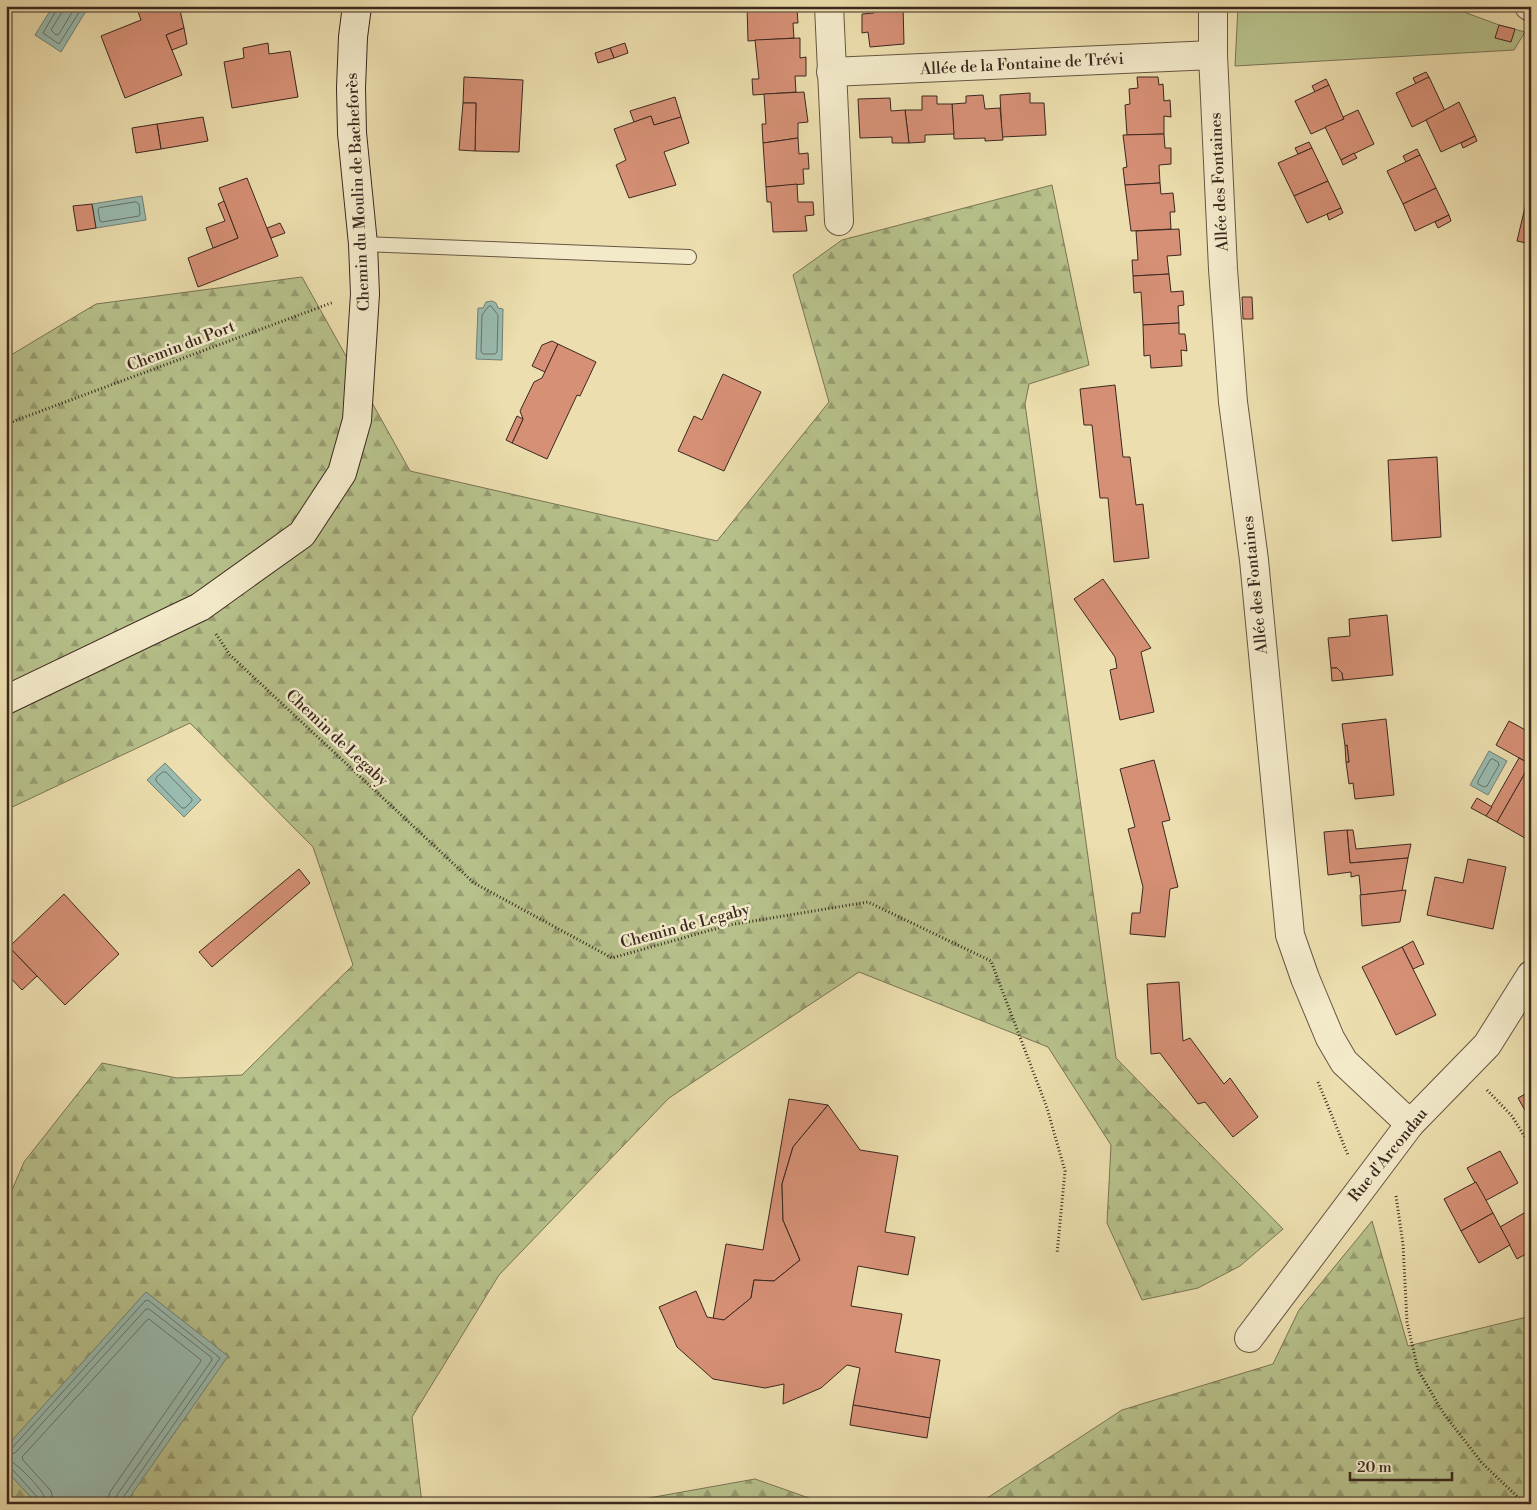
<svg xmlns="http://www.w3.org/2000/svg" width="1537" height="1510" font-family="'Libre Bodoni',serif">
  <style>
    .green { fill: #b7c18b; stroke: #797455 }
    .forest { fill: url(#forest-firs); stroke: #797455 }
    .water { fill: #99bbb0; stroke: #738076 }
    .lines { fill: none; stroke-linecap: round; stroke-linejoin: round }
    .shore { stroke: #6a7268; stroke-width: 1 }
    .building { fill: #d69076; stroke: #3b281f }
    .service-casing { stroke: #675643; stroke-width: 16 }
    .minor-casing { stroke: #675643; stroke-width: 30 }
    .secondary-casing { stroke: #3b281f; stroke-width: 30 }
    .path { stroke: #3b281f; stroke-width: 3; stroke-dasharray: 1 2.5; stroke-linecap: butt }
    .service { stroke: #f3eaca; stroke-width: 14 }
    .minor { stroke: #f3eaca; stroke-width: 28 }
    .secondary { stroke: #f3eaca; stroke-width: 28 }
    .labels { text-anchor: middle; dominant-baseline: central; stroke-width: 5; stroke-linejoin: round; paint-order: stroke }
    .street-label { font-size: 16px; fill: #3b281f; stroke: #f3eaca }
  </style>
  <defs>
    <pattern id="forest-firs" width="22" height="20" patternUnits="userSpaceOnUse" patternTransform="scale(1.25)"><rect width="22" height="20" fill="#b7c18b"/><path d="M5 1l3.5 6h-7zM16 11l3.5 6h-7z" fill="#969d71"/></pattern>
  </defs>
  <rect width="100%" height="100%" fill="#ecdeae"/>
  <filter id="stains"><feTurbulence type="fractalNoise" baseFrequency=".004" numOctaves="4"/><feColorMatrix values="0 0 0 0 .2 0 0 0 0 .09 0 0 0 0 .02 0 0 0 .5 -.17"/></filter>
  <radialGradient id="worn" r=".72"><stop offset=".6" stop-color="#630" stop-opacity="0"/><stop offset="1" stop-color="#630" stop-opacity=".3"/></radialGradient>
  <polygon class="green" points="1238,6 1448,6 1499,25 1525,32 1514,50 1235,66"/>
  <g class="forest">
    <polygon points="1052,185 1089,365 1029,384 1025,404 1116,1058 1283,1229 1240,1266 1198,1288 1142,1300 1107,1223 1111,1145 1048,1047 859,972 669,1098 499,1275 412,1417 422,1504 6,1504 6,1204 24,1162 102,1063 177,1078 242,1075 353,965 313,847 190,723 6,810 6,358 96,304 302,277 410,471 717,541 829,402 793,275 842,240"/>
    <polygon points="1372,1221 1408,1346 1531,1316 1531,1504 978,1504 1122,1410 1273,1364 1299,1310"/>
    <polygon points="755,1479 826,1504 615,1504"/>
  </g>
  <g class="water">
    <polygon points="53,6 89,6 61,52 35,35"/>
    <polygon points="142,196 146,220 96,228 92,204"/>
    <polygon points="492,301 496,303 498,308 503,309 502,360 476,359 478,308 483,308 486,302"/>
    <polygon points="1489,751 1507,761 1488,795 1470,785"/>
    <polygon points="165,763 201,800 184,817 147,780"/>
    <polygon points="146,1292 228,1356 125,1504 37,1504 6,1470 6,1447"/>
  </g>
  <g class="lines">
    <g class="shore">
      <polyline points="57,6 56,11 43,33 59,44 83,6"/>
      <polyline points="63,6 62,12 51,30 56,35 59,34 76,6"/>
      <polygon points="136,202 139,204 140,214 139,216 102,222 100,221 98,210 99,208"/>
      <polygon points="491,306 498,315 497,352 495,354 483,354 481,352 482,315 488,307"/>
      <polygon points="1493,759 1498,762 1499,765 1487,786 1484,787 1478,784 1478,781 1490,760"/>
      <polygon points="163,772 166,772 192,799 192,801 185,808 182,808 156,781 156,778"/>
      <polyline points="6,1450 12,1448 145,1301 148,1300 220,1358 122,1499 121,1504"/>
      <polyline points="6,1456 8,1457 16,1452 146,1309 149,1309 211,1357 212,1360 117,1495 115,1504"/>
      <path d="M6 1460 8 1459C18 1465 46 1491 47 1504"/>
      <polyline points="6,1467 12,1469 39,1499 41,1504"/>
      <polyline points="54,1504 51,1491 23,1460 22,1457 147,1320 149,1319 200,1359 201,1361 110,1492 107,1504"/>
    </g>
  </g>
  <g class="building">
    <polygon points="136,6 179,6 184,28 166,35 182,75 125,98 101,36 141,20"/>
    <polygon points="747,6 787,6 787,8 797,8 798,23 793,23 794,38 748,41"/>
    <polygon points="873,6 903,6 904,44 870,47 868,32 862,33 862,14 874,13"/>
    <polygon points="1499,25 1515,29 1511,42 1495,38"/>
    <polygon points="184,28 187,44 172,50 166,35"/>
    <polygon points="800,38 800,58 806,57 806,76 795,76 796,92 753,95 752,79 759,79 755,40"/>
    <polygon points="268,43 269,54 290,51 298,97 232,108 224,62 244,58 243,48"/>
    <polygon points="625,43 628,53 614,58 610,48"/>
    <polygon points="610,48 614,58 598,63 595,53"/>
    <polygon points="1426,72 1429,77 1416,84 1413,78"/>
    <polygon points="464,77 523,80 519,152 475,151 476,103 463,103"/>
    <polygon points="1137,77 1158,77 1159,85 1163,84 1164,101 1170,100 1171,117 1164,116 1164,134 1127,135 1125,105 1130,104 1129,89 1138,88"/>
    <polygon points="1429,77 1445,111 1412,127 1396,93"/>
    <polygon points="1326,79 1329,85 1315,92 1312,86"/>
    <polygon points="1329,85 1344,119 1311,134 1295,101"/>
    <polygon points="804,92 808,122 798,123 798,138 763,143 762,124 766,124 764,94"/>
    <polygon points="1030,93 1030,103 1044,103 1046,135 1002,137 1000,95"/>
    <polygon points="983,95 985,109 1000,108 1003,140 985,141 985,138 954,139 952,104 966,103 966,96"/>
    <polygon points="922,96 937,96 937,104 952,104 954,134 925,135 925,142 909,143 905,110 922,110"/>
    <polygon points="675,97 681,117 654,125 651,116 634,122 630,111"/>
    <polygon points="890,98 891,111 905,110 909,143 892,143 892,137 860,138 858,99"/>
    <polygon points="1459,102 1475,136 1441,152 1426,120"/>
    <polygon points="463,103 476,103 475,151 459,150"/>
    <polygon points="1358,110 1374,144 1341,160 1325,127 1344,119 1343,117"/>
    <polygon points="651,116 654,125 681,117 689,143 664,152 676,185 629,198 616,165 626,160 614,129"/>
    <polygon points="203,117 208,141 161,149 157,124"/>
    <polygon points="157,124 161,149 136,153 132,128"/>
    <polygon points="1164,134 1165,148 1171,148 1171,164 1159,165 1160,183 1125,185 1123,168 1127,167 1123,135"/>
    <polygon points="1475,136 1477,141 1463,148 1461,143"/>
    <polygon points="798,138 799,154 808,153 809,169 803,169 804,184 766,187 763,143"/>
    <polygon points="1309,142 1312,148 1298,154 1295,148"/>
    <polygon points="1312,148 1328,181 1294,196 1278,163"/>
    <polygon points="1417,149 1420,155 1406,162 1403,156"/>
    <polygon points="1531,149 1531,171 1526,170"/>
    <polygon points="1354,153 1357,158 1343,165 1341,160"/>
    <polygon points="1420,155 1436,188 1403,204 1387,171"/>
    <polygon points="247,178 278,256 198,287 188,258 238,238 219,188"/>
    <polygon points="1328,181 1341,208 1307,223 1294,196"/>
    <polygon points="1531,182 1531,244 1517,241"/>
    <polygon points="1160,183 1161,194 1173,193 1175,212 1170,212 1171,229 1131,231 1125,185"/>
    <polygon points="797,184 798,202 813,202 814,215 805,216 807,231 773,232 771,202 767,202 766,187"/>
    <polygon points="1436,188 1449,215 1415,231 1403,204"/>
    <polygon points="224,201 238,238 213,248 206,228 225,221 218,204"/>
    <polygon points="92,204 96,228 77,231 73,206"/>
    <polygon points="1341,208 1343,213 1329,220 1327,214"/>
    <polygon points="1449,215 1451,221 1438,228 1435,222"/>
    <polygon points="280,223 285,233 271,238 267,228"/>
    <polygon points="1179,229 1181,255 1167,256 1169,274 1133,276 1132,260 1138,260 1136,231"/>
    <polygon points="1169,274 1171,292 1183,291 1184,305 1178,306 1179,323 1143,325 1141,292 1134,293 1133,276"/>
    <polygon points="1242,297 1252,297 1253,319 1243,319"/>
    <polygon points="1179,323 1179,334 1185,334 1187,351 1181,350 1182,366 1151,368 1150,355 1144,356 1143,325"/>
    <polygon points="552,341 558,344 545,372 532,366 542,345"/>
    <polygon points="558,344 596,362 580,396 577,395 547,459 512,443 523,419 520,411 534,382 542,378"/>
    <polygon points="723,374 761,392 724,471 678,451 694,416 702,420"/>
    <polygon points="1115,385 1123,457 1130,457 1136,505 1143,504 1149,558 1114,562 1108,498 1100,498 1092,425 1084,425 1080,389"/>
    <polygon points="517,416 523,419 512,443 506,440"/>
    <polygon points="1437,457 1441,537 1392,541 1388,460"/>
    <polygon points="1103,579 1151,648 1141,652 1154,712 1120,720 1110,670 1117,668 1115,657 1074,599"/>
    <polygon points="1387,615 1393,675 1343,680 1342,673 1337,668 1331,668 1328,638 1350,636 1349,619"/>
    <polygon points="1331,668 1337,668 1342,673 1343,680 1332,681"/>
    <polygon points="1386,719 1394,795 1355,799 1353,783 1349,784 1346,762 1349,762 1347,745 1345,746 1342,724"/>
    <polygon points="1509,721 1531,733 1530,841 1497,822 1530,764 1496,745"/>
    <polygon points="1347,745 1349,762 1346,762 1345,746"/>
    <polygon points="1519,758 1530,764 1497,822 1486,816"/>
    <polygon points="1154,760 1170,820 1162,822 1178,887 1170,889 1165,937 1130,934 1132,913 1140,913 1143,887 1128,829 1135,827 1120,769"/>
    <polygon points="1477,798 1492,807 1486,816 1471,808"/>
    <polygon points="1347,830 1353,830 1356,849 1411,844 1408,858 1350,863"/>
    <polygon points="1347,830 1350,863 1408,858 1402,891 1361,895 1359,875 1351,877 1351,872 1328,875 1324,832"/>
    <polygon points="1468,859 1506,867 1493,929 1427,915 1435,877 1463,883"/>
    <polygon points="299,869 310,883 212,967 199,952"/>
    <polygon points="1406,890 1400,922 1362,926 1360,895"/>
    <polygon points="64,894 119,954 65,1005 9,947"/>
    <polygon points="1413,941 1424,964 1413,969 1402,947"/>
    <polygon points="9,947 37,976 22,990 6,973 6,950"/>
    <polygon points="1402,947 1436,1015 1396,1035 1362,967"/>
    <polygon points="1179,982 1183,1041 1190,1038 1224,1084 1230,1078 1258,1117 1233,1137 1205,1102 1198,1104 1160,1053 1151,1054 1147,984"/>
    <polygon points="1531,1091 1531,1121 1518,1098"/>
    <polygon points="789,1099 828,1105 793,1147 782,1184 783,1220 800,1260 774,1281 754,1280 751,1298 724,1320 713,1319 726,1244 763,1250"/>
    <polygon points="828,1105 860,1150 898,1156 885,1232 915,1237 908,1275 858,1266 851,1306 902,1314 895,1352 940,1360 930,1418 853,1405 860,1368 847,1365 821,1388 783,1404 784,1384 765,1388 713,1379 677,1347 659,1307 696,1291 707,1317 724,1320 751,1298 754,1280 774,1281 800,1260 783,1220 782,1184 793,1147"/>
    <polygon points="1500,1151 1518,1183 1485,1201 1467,1168"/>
    <polygon points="1476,1182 1493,1213 1461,1231 1444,1199"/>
    <polygon points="1531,1209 1531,1251 1517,1259 1500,1227"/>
    <polygon points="1493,1213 1510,1245 1479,1263 1461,1231"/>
    <polygon points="853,1405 930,1418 927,1438 850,1425"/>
  </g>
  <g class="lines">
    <defs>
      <polyline id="service" points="363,244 689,257"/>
      <g id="minor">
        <polyline points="829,6 839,221"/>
        <polyline points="1213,6 1213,55 1223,269 1233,402 1254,560 1290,935 1305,978 1330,1038 1344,1062 1410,1124"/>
        <polyline points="1529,6 1531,7"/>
        <polyline points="831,72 1213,55"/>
        <polyline points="1249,1338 1410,1124 1487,1045 1531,975"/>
      </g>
      <polyline id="secondary" points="6,700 200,607 302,534 342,473 357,420 365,294 363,244 352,133 351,88 353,37 357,6"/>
    </defs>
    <use href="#service" class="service-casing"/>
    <use href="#minor" class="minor-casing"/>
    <use href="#secondary" class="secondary-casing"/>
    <g class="path">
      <polyline points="6,424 334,302"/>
      <polyline points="216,634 230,655 474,883 612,958 729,925 868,902 991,961 1047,1108 1065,1171 1057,1254"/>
      <polyline points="1318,1082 1348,1155"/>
      <polyline points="1487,1090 1512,1116 1531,1147"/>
      <polyline points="1396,1196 1403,1244 1407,1322 1418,1370 1444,1414 1482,1463 1525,1504"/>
    </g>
    <use href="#service" class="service"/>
    <use href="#minor" class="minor"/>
    <use href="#secondary" class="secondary"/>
  </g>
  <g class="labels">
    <g class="street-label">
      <text transform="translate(1022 64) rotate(-3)">Allée de la Fontaine de Trévi</text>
      <text transform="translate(1219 182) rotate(-93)">Allée des Fontaines</text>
      <text transform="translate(358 192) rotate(-93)">Chemin du Moulin de Bacheforès</text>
      <text transform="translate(181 346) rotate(-21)">Chemin du Port</text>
      <text transform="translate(1255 585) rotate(-96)">Allée des Fontaines</text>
      <text transform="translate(337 738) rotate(43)">Chemin de Legaby</text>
      <text transform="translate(685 926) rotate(-15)">Chemin de Legaby</text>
      <text transform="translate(1388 1155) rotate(-51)">Rue d'Arcondau</text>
    </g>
  </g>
  <rect width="1537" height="1510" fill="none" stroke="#ecdeae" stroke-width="25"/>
  <rect x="8" y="8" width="1522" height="1495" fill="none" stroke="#3b281f" stroke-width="2.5"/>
  <rect x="12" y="12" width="1512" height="1485" fill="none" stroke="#3b281f"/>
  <path d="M1350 1472v8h102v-8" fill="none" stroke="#3b281f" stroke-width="2.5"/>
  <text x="1357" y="1472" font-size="15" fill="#3b281f" stroke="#f3eaca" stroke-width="4" paint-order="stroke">20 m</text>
  <rect width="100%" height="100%" filter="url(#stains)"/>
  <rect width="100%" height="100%" fill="url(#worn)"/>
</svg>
